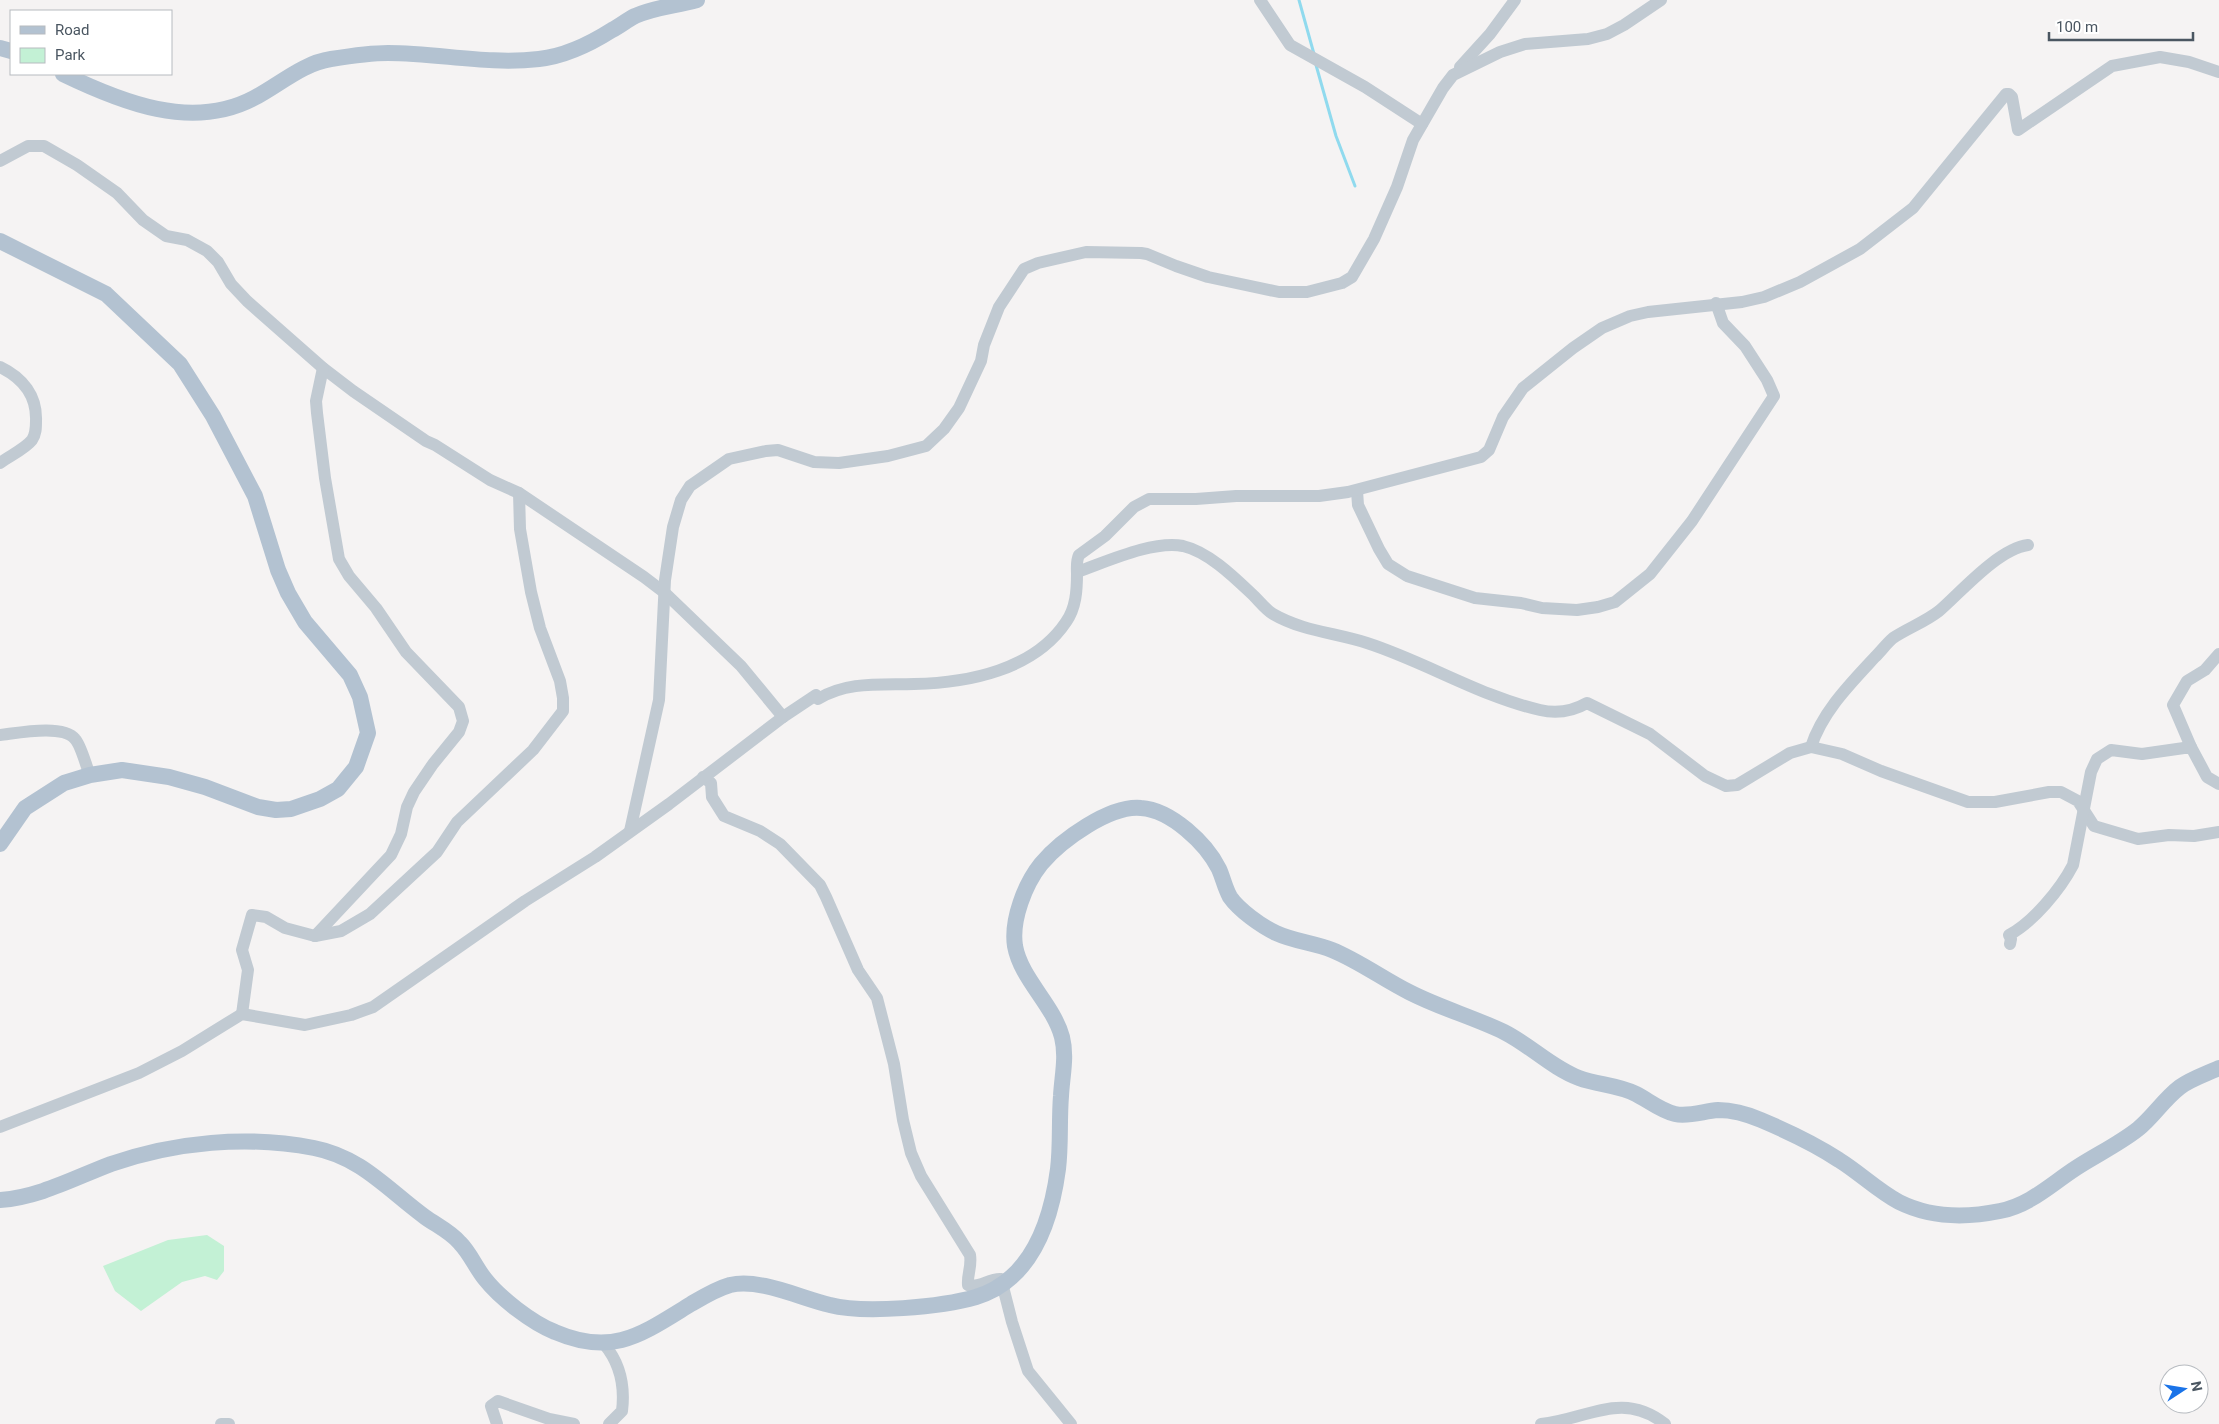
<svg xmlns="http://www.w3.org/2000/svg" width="2219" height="1424" font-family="Roboto,sans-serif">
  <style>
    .green { fill: #c3f1d5 }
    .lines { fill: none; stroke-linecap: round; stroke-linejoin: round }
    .stream { stroke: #90daee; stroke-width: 3 }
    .minor { stroke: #c1cad2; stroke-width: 12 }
    .major { stroke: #b3c2d1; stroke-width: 16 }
  </style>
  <rect width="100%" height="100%" fill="#f5f3f3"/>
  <polygon class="green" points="207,1235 224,1246 224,1271 217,1280 205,1276 182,1282 141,1311 115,1291 103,1266 168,1240"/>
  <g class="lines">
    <g class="stream">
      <polyline points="1299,0 1314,54"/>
      <polyline points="1316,65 1336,136 1355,186"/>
    </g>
    <g class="minor">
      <polyline points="1260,0 1290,45 1365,87 1422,124"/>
      <polyline points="1460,67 1490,34 1515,0"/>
      <polyline points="0,161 28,146 44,146 77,165 117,193 143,220 166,236 187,240 207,251 218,262 231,284 247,301 323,368 353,391 426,441 435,445 490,480 519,493 644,577 665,593 741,666 783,717"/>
      <path d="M0 367C23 378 37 396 36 421 36 428 36 434 32 440 25 449 9 456 0 463"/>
      <polyline points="1357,491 1358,505 1379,549 1388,564 1407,576 1475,598 1521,603 1542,608 1577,610 1598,607 1615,602 1650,574 1692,521 1774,396 1767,380 1745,346 1723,323 1716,303"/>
      <path d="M1077 572C1106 562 1153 540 1183 546 1209 552 1235 578 1254 596 1260 602 1266 610 1273 614 1302 631 1336 633 1367 643 1426 662 1479 696 1540 710 1557 714 1573 711 1587 703L1650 734 1705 776 1726 786 1737 785 1790 753 1811 747 1842 754 1881 771 1968 802H1995L2049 792H2061L2078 801 2094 826 2138 839 2169 835 2194 836 2219 832"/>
      <path d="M0 735C18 733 63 724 75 739 81 745 86 766 90 775"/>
      <path d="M1811 747C1822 712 1850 684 1875 657 1881 651 1887 643 1893 638 1908 628 1925 622 1939 611 1961 592 1998 549 2028 545"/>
      <polyline points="2191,747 2173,705 2187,681 2205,670 2219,654"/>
      <path d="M703 777 711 783 712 797 724 816 760 831 780 844 820 885 826 897 858 970 877 998 894 1064 903 1120 911 1153 921 1176 970 1255C972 1267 967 1274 968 1285 979 1289 989 1278 1001 1279L1012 1322 1028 1371 1071 1424"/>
      <polyline points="630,831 659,700 665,580 673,527 681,500 690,486 729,459 766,451 778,450 814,462 839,463 888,456 926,446 944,429 959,408 981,361 984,345 999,307 1024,269 1038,263 1086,252 1141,253 1147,254 1176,266 1208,277 1279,292 1307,292 1342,283 1352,277 1374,239 1397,187 1413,140 1443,88 1453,75 1500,52 1525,44 1588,39 1607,34 1624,25 1661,0"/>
      <polyline points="315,936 391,855 401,834 407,807 414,792 433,764 459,732 463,721 459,707 406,652 376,608 349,576 339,559 325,478 317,413 316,401 323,368"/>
      <path d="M2010 944 2011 939 2009 935C2033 922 2060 890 2073 865L2091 772 2097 759 2111 750 2142 754 2191 747 2207 777 2219 784"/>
      <polyline points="242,1014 248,970 242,950 252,915 266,917 285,928 315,936 341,931 370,914 437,852 457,822 533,750 563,711 563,698 560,681 540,628 531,592 520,529 519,493"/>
      <path d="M0 1127 139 1073 182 1051 242 1014 305 1025 351 1015 373 1007 525 901 595 857 669 804 783 717 816 695 818 699C847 681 881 685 914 684 968 683 1034 670 1066 622 1076 608 1077 590 1077 574 1077 568 1076 561 1079 555L1105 536 1134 507 1149 499H1196L1236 496H1319L1348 492 1481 457 1489 450 1503 417 1523 388 1573 348 1602 328 1630 316 1648 312 1742 302 1764 297 1800 282 1860 249 1913 208 2006 94H2009L2012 97 2018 130 2112 66 2160 57 2189 62 2219 72"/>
      <path d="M604 1344C620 1363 625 1387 622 1411L609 1424"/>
      <polyline points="221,1424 229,1424"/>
      <polyline points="497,1424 491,1406 498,1401 549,1419 574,1424"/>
      <path d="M1541 1424C1588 1419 1622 1390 1665 1424"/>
    </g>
    <g class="major">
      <polyline points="0,48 11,51"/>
      <path d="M63 74C121 102 192 131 254 98 279 85 303 63 331 59 350 56 369 53 388 53 439 53 488 65 539 59 566 56 590 44 612 30 620 26 627 20 635 16 655 7 676 6 697 0"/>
      <polyline points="0,241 106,294 180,364 213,416 255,496 278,570 288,593 305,622 350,675 360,697 368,733 356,767 338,789 320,799 291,809 276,810 258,807 205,787 169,777 122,770 90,775 64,783 25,808 0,844"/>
      <path d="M0 1200C40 1197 74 1178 111 1164 175 1142 247 1135 314 1148 361 1157 388 1190 425 1217 436 1225 451 1232 460 1243 470 1253 476 1268 485 1279 500 1298 532 1323 555 1332 613 1357 642 1334 691 1304 703 1297 716 1289 730 1285 760 1278 800 1298 830 1305 864 1314 942 1307 976 1297 1031 1280 1051 1222 1058 1169 1061 1145 1059 1120 1061 1096 1062 1076 1067 1057 1062 1037 1053 1004 1021 979 1015 946 1011 920 1025 884 1041 864 1061 840 1110 805 1141 808 1171 810 1206 843 1219 869 1223 878 1225 888 1230 897 1239 910 1261 926 1276 933 1293 941 1314 943 1332 950 1359 961 1383 979 1409 992 1440 1008 1473 1017 1504 1032 1530 1045 1552 1068 1579 1078 1598 1085 1618 1085 1636 1094 1648 1100 1661 1111 1675 1114 1689 1117 1704 1111 1718 1110 1733 1110 1747 1114 1761 1120 1787 1131 1815 1144 1839 1160 1860 1173 1878 1191 1899 1202 1931 1218 1966 1218 2000 1211 2030 1205 2050 1185 2076 1168 2096 1155 2119 1144 2138 1129 2153 1117 2164 1099 2180 1087 2191 1079 2206 1074 2219 1068"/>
    </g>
  </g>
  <rect x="10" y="10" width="162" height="65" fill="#ffffff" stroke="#b7bbc0"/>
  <rect x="20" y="26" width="25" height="8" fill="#b3c2d1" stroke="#b7bbc0"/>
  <text x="55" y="35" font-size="15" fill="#4a5661">Road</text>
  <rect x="20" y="48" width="25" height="15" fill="#c3f1d5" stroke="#b7bbc0"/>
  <text x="55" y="60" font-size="15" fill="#4a5661">Park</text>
  <g transform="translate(2184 1389) rotate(78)"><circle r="24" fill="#ffffff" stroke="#b7bbc0"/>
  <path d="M0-4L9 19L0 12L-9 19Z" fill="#1a73e8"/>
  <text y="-8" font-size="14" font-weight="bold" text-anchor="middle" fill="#4a5661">N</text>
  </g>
  <path d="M2049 32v8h144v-8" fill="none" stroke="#4a5661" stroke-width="2.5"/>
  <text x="2056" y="32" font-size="15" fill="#4a5661" stroke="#ffffff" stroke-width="4" paint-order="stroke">100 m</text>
</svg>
